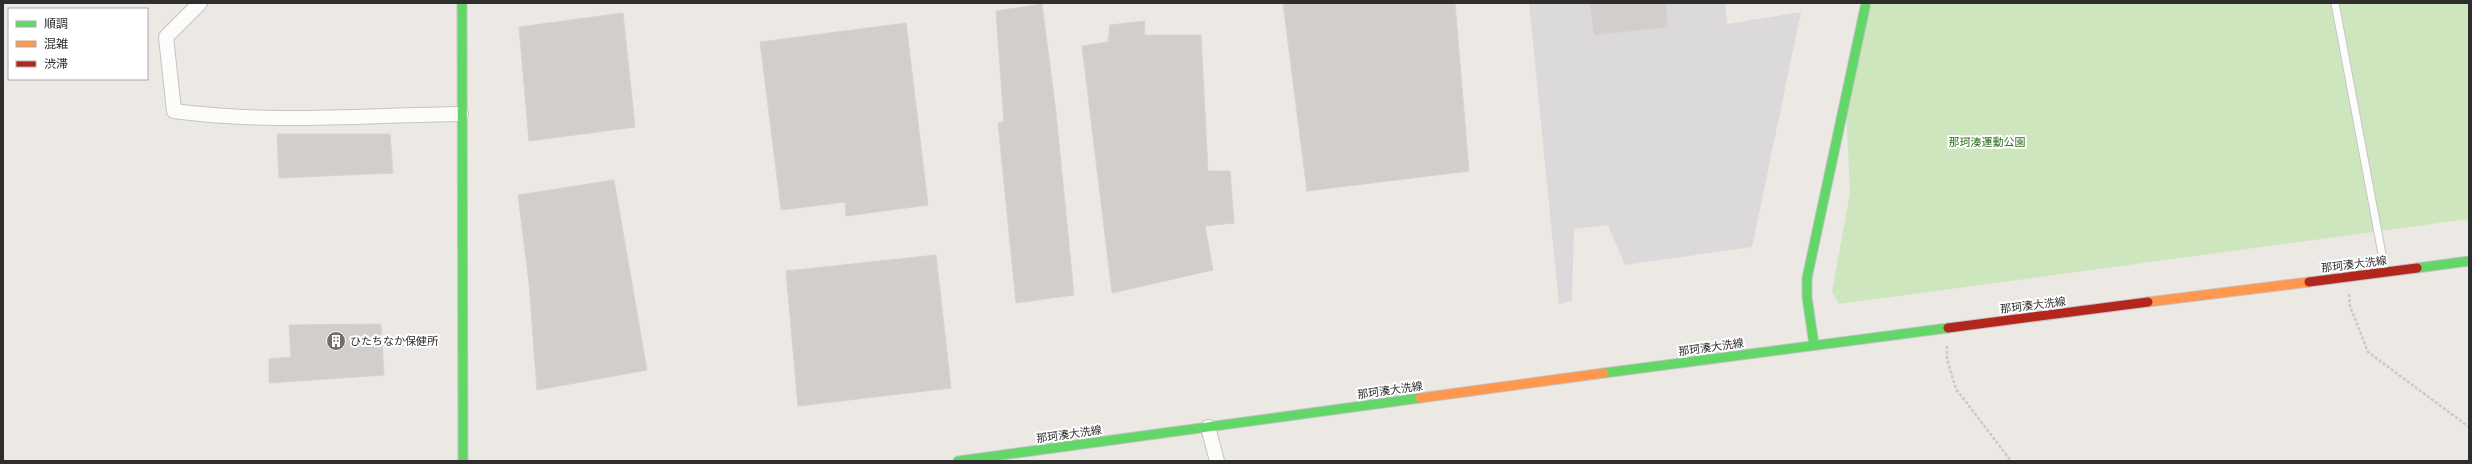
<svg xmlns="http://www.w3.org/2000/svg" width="2472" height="464" font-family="'Archivo Narrow','Noto Sans JP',sans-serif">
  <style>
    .industrial { fill: #dcd9db }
    .green { fill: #cee6be }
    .building { fill: #d1cecb; stroke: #d7d4d0 }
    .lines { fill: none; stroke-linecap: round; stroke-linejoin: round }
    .lane-casing { stroke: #c5c4c5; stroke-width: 9 }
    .street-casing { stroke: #c5c4c5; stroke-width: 16 }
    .fast-casing { stroke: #c5c4c5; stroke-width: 11 }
    .slow-casing { stroke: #c5c4c5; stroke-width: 11 }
    .jam-casing { stroke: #c5c4c5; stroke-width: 11 }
    .path { stroke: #c9c9c8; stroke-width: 2.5; stroke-dasharray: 3 2; stroke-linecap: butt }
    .lane { stroke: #fcfcfb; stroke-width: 7 }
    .street { stroke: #fcfcfb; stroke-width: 14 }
    .fast { stroke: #63d668; stroke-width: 9 }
    .slow { stroke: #ff974d; stroke-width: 9 }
    .jam { stroke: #b3261e; stroke-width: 9 }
    .labels { text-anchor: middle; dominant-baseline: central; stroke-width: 4; stroke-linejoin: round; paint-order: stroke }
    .park-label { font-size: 11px; fill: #2c6e1b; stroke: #fff }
    .street-label { font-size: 11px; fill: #2e2e2e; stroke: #fff }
    .poi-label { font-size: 11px; fill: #2e2e2e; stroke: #fff; text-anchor: start }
  </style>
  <rect width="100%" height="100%" fill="#ece8e4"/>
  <polygon class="industrial" points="1529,3 1725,3 1727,24 1801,12 1752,247 1625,265 1608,225 1574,229 1572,301 1559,304"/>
  <polygon class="green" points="1866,3 2469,3 2469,219 1839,304 1832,292 1850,193 1846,104"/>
  <g class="building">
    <polygon points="1283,3 1455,3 1469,171 1307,191"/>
    <polygon points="1590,3 1665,3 1668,27 1594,35"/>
    <polygon points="1042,4 1056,113 1074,295 1016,303 998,123 1004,122 996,11"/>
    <polygon points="623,13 635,127 529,141 519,27"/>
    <polygon points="1145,21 1144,35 1201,35 1208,171 1230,171 1234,223 1205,226 1213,270 1112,293 1082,46 1108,42 1110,25"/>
    <polygon points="906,23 928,205 846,216 845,202 781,210 760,42"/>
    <polygon points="277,134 390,134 393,173 279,178"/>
    <polygon points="614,180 647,370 537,390 529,283 518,195"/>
    <polygon points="936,255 951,388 798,406 786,271"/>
    <polygon points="381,324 384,375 269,383 269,359 291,357 289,325"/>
  </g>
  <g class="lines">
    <defs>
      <polyline id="lane" points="2335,3 2385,270"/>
      <g id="street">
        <path d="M200 3 166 37 174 111C269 124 365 115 461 114"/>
        <polyline points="1208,427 1217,461"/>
      </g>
      <g id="fast">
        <polyline points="462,3 463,461"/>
        <polyline points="2417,268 2469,261"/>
        <polyline points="1814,345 1807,297 1807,278 1866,3"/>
        <polyline points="1604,373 1948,328"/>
        <polyline points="958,461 1420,398"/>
      </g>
      <g id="slow">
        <polyline points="2148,302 2309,282"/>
        <polyline points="1420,398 1604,373"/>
      </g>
      <g id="jam">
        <polyline points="2309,282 2417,268"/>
        <polyline points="1948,328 2148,302"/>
      </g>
    </defs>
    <use href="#lane" class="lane-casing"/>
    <use href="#street" class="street-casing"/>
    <use href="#fast" class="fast-casing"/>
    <use href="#slow" class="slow-casing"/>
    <use href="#jam" class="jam-casing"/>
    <g class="path">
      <polyline points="2349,294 2350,306 2368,352 2469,427"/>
      <polyline points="1947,346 1947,359 1956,389 2011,461"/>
    </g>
    <use href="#lane" class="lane"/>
    <use href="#street" class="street"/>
    <use href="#fast" class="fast"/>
    <use href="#slow" class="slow"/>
    <use href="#jam" class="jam"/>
  </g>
  <defs>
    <symbol id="building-disc" viewBox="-11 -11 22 22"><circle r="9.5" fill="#706f6e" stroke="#fff"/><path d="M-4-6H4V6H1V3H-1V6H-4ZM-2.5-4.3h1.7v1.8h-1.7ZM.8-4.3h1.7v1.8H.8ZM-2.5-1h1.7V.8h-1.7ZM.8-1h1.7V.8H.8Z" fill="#fff"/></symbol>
  </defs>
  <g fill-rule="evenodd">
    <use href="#building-disc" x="325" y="330" width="22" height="22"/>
  </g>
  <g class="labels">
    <g class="park-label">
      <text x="1987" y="142">那珂湊運動公園</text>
    </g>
    <g class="street-label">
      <text transform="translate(2354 264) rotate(-7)">那珂湊大洗線</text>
      <text transform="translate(2033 305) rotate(-7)">那珂湊大洗線</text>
      <text transform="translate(1711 347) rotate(-8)">那珂湊大洗線</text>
      <text transform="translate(1390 390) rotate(-8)">那珂湊大洗線</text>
      <text transform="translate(1069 434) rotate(-8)">那珂湊大洗線</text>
    </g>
    <g class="poi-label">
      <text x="350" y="341">ひたちなか保健所</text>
    </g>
  </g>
  <rect width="2472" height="464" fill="none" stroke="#2e2e2e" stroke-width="8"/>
  <rect x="8" y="8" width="140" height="72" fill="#ffffff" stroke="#ababab"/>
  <rect x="16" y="21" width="20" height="6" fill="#63d668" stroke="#ababab"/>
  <text x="44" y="28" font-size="12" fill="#2e2e2e">順調</text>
  <rect x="16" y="41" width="20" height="6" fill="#ff974d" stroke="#ababab"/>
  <text x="44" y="48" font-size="12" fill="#2e2e2e">混雑</text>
  <rect x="16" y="61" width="20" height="6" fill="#b3261e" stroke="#ababab"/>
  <text x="44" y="68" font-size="12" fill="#2e2e2e">渋滞</text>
</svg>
